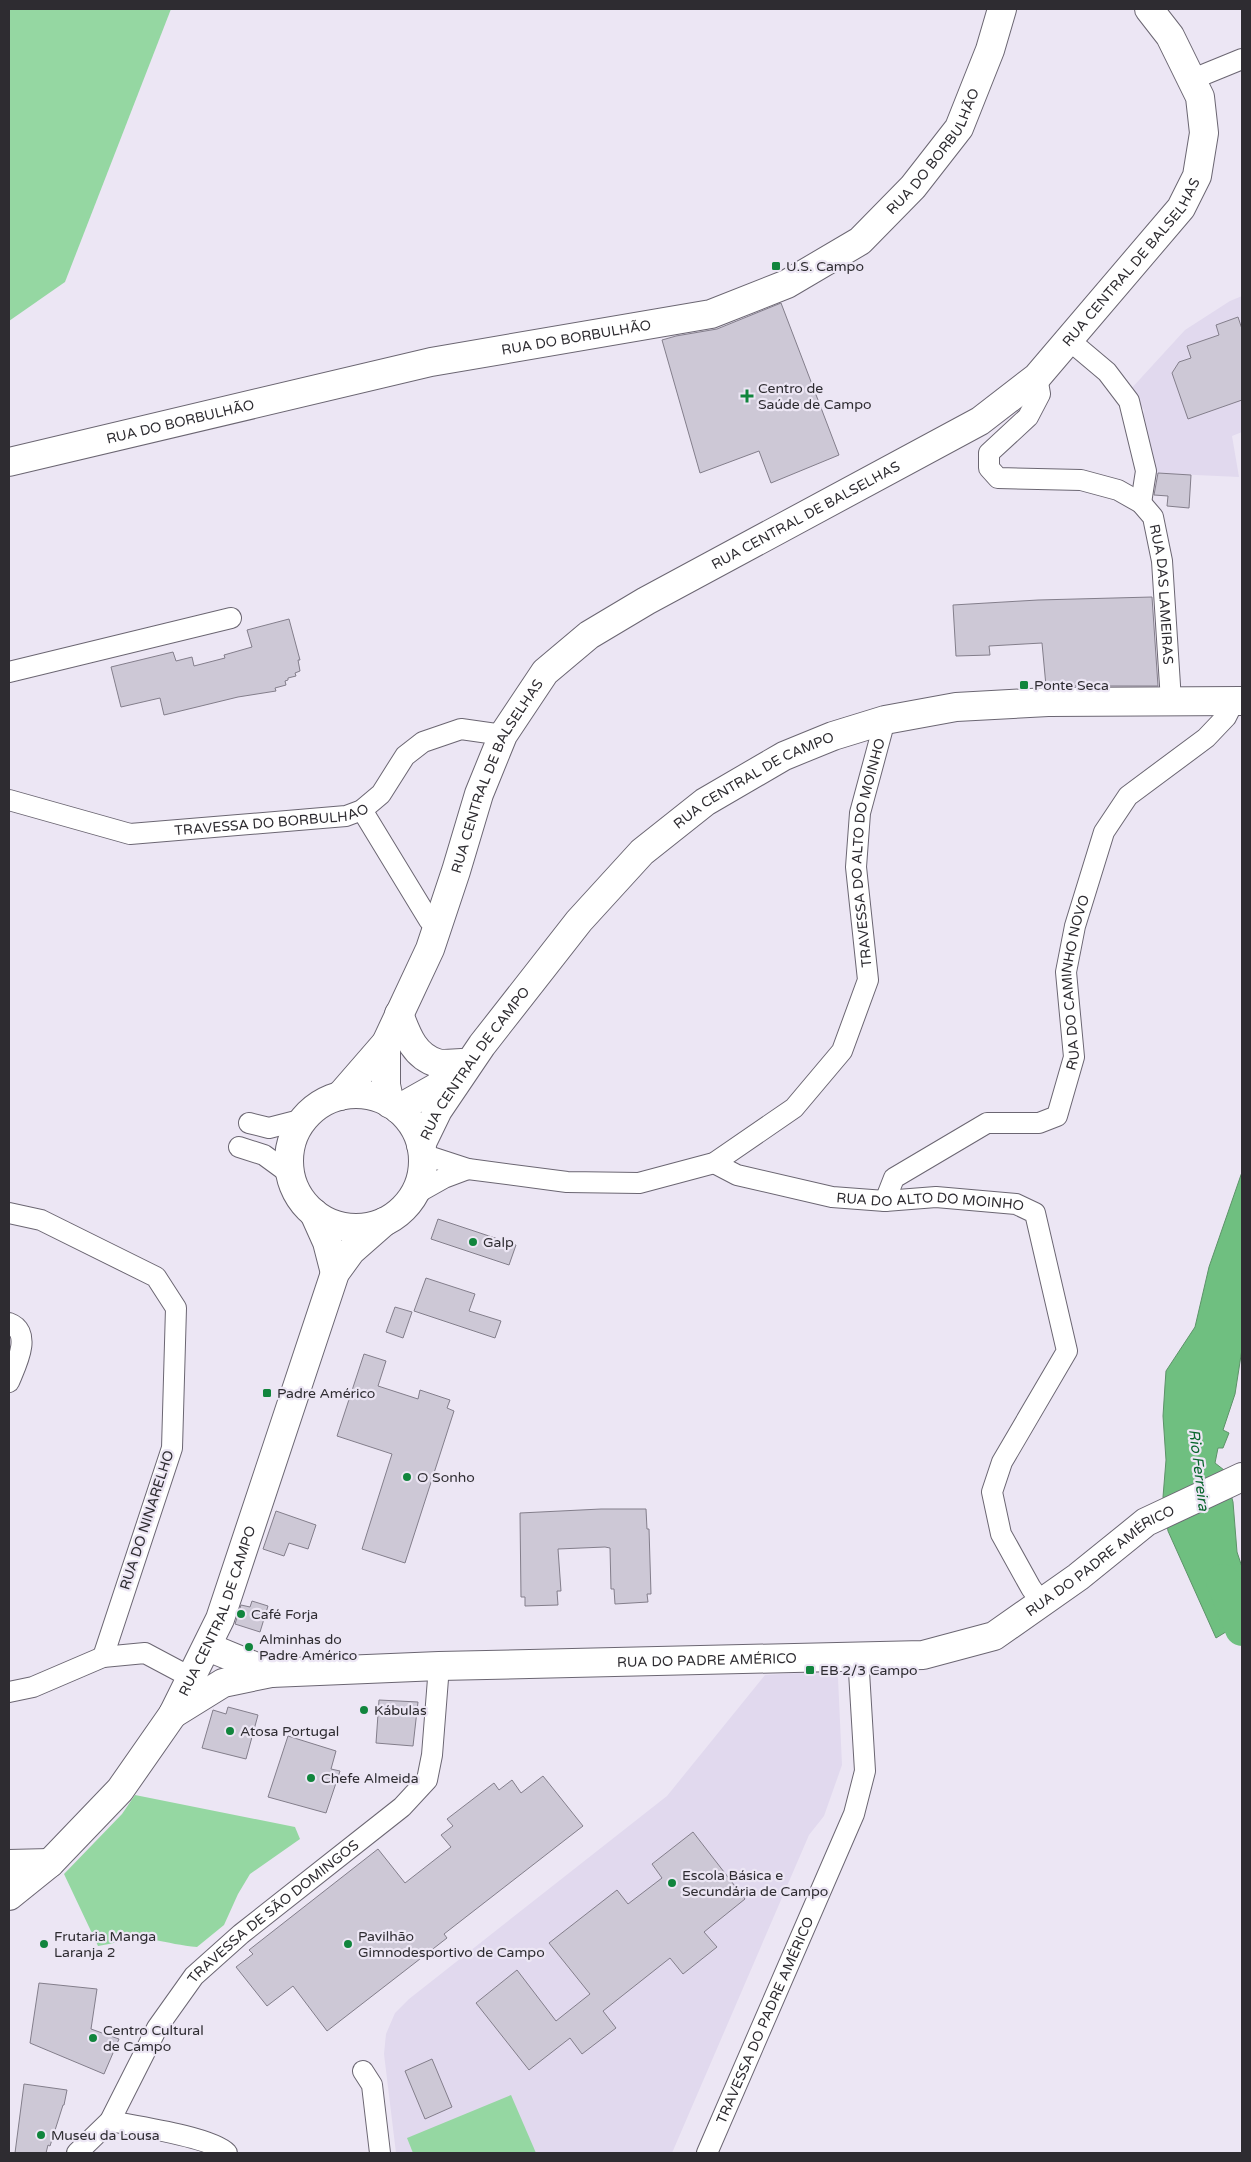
<svg xmlns="http://www.w3.org/2000/svg" width="1251" height="2162" font-family="'Varela Round',sans-serif">
  <style>
    .built { fill: #e1d9ee }
    .green { fill: #95d7a2 }
    .water { fill: #6fbf80; stroke: #5c9368 }
    .lines { fill: none; stroke-linecap: round; stroke-linejoin: round }
    .river { stroke: #6fbf80; stroke-width: 34 }
    .building { fill: #cdc8d6; stroke: #837e8b }
    .street-casing { stroke: #6b6672; stroke-width: 22 }
    .secondary-casing { stroke: #6b6672; stroke-width: 30 }
    .primary-casing { stroke: #6b6672; stroke-width: 30 }
    .street { stroke: #fff; stroke-width: 20 }
    .secondary { stroke: #fff; stroke-width: 28 }
    .primary { stroke: #fff; stroke-width: 28 }
    .poi-dot { fill: #11853d; stroke: #ece6f4; stroke-width: 2 }
    .labels { text-anchor: middle; dominant-baseline: central; stroke-width: 4.5; stroke-linejoin: round; paint-order: stroke }
    .street-label { font-size: 14px; fill: #2e2c31; stroke: #ece6f4 }
    .poi-label { font-size: 14px; fill: #2e2c31; stroke: #ece6f4; text-anchor: start }
    .water-label { font-size: 15px; font-style: italic; fill: #09662d; stroke: #ece6f4 }
  </style>
  <rect width="100%" height="100%" fill="#ece6f4"/>
  <g class="built">
    <polygon points="1242,296 1242,432 1232,436 1239,477 1153,473 1141,425 1144,410 1130,390 1185,330 1230,301"/>
    <polygon points="832,1671 838,1678 842,1765 824,1816 809,1835 672,2153 396,2153 384,2054 386,2034 395,2013 409,1999 667,1796 765,1675"/>
  </g>
  <g class="green">
    <polygon points="9,9 171,9 65,282 9,321"/>
    <path d="M135 1795 295 1827 300 1839 250 1874 238 1894 224 1925 197 1947C182 1946 168 1942 153 1940 134 1937 116 1943 98 1946L64 1874 122 1814Z"/>
    <polygon points="511,2095 536,2153 413,2153 407,2138"/>
  </g>
  <polygon class="water" points="1242,1172 1242,1349 1235,1394 1223,1430 1229,1433 1223,1448 1218,1448 1215,1463 1224,1470 1233,1502 1237,1552 1242,1567 1242,1622 1216,1638 1168,1531 1163,1497 1166,1460 1163,1416 1165,1385 1166,1371 1195,1327 1209,1267"/>
  <g class="lines">
    <polyline class="river" points="1223,1581 1242,1629"/>
  </g>
  <g class="building">
    <polygon points="781,303 839,455 771,483 759,451 700,473 662,340 676,336 717,329"/>
    <polygon points="1238,317 1242,329 1242,400 1188,419 1172,373 1179,362 1191,358 1187,346 1219,335 1216,325"/>
    <polygon points="1158,473 1191,475 1189,508 1167,506 1168,496 1154,495"/>
    <polygon points="1152,597 1158,686 1046,686 1042,643 989,646 990,655 956,656 953,605 1038,600"/>
    <polygon points="289,619 300,660 298,660 300,671 295,673 296,676 288,678 288,680 285,681 286,685 275,688 276,691 238,697 164,715 160,698 121,707 111,667 173,652 176,661 192,657 194,666 225,658 224,655 252,647 247,630"/>
    <polygon points="438,1219 516,1245 509,1265 431,1239"/>
    <polygon points="426,1278 475,1294 469,1311 501,1321 495,1338 414,1311"/>
    <polygon points="395,1307 412,1312 403,1338 386,1332"/>
    <polygon points="364,1354 386,1361 378,1386 418,1399 420,1390 450,1400 447,1408 454,1411 405,1563 362,1549 392,1454 337,1436"/>
    <polygon points="601,1509 646,1509 647,1529 649,1529 651,1594 647,1594 648,1602 615,1604 614,1589 611,1589 610,1548 605,1547 558,1549 561,1591 557,1591 558,1605 525,1606 525,1597 521,1597 520,1513"/>
    <polygon points="276,1511 316,1525 308,1549 289,1543 284,1556 263,1549"/>
    <polygon points="252,1601 268,1606 260,1632 235,1624 241,1605 250,1607"/>
    <polygon points="379,1700 418,1702 413,1746 376,1743"/>
    <polygon points="228,1707 258,1715 246,1759 202,1748 213,1710 226,1714"/>
    <polygon points="288,1736 336,1751 331,1769 340,1771 326,1813 268,1797"/>
    <polygon points="543,1776 583,1826 444,1934 447,1938 327,2031 293,1986 267,2006 236,1967 253,1954 249,1950 378,1849 405,1883 451,1847 441,1835 453,1826 447,1819 494,1783 499,1790 512,1780 521,1793"/>
    <polygon points="693,1832 745,1899 704,1932 717,1947 683,1974 670,1958 603,2011 616,2028 582,2054 570,2038 529,2070 476,2003 517,1970 556,2021 590,1994 549,1943 617,1890 628,1904 662,1878 652,1864"/>
    <polygon points="39,1983 97,1989 91,2029 119,2039 104,2074 30,2043"/>
    <polygon points="432,2059 452,2107 425,2119 405,2071"/>
    <polygon points="24,2084 67,2090 64,2105 63,2105 50,2146 48,2145 46,2153 15,2153"/>
  </g>
  <g class="lines">
    <defs>
      <g id="street">
        <polyline points="1193,79 1242,59"/>
        <polyline points="1069,340 1107,372 1129,401 1146,471 1141,503"/>
        <path id="s1" d="M1037 377 1040 394 1028 417 989 453V468L998 478 1081 480 1118 490 1141 503 1153 517 1162 561 1171 701"/>
        <polyline points="9,672 231,618"/>
        <path id="s2" d="M9 800 130 834 346 816 362 810 381 794 405 756 423 742 461 729 503 735"/>
        <polyline points="362,810 429,920 437,928"/>
        <polyline points="249,1123 269,1128 304,1119"/>
        <polyline points="239,1147 264,1155 290,1174"/>
        <path id="s3" d="M422 1154 468 1169 567 1182 639 1183 714 1163 794 1108 842 1051 868 980 856 867 860 813 885 720"/>
        <path id="s4" d="M714 1163 737 1175 832 1197 885 1201 936 1197 1016 1204 1035 1213 1067 1351 1002 1462 992 1492 1001 1534 1031 1588 1042 1603"/>
        <polyline points="412,1196 444,1178 468,1169"/>
        <path id="s5" d="M885 1201 894 1178 987 1123H1039L1057 1116 1074 1057 1066 972 1075 926 1104 832 1128 796 1206 738 1226 717 1234 701"/>
        <polyline points="9,1213 41,1220 156,1277 176,1308 172,1448 103,1657"/>
        <path d="M9 1323C34 1332 15 1367 9 1382"/>
        <polyline points="9,1692 33,1687 103,1657 145,1653 192,1678"/>
        <polyline points="363,2071 372,2085 380,2153"/>
        <path d="M110 2121C135 2126 212 2137 227 2153"/>
        <path id="s6" d="M77 2153 110 2121 157 2028 194 1976 241 1934 402 1807 427 1780 432 1755 439 1666"/>
        <path id="s7" d="M707 2153 854 1814 865 1771 858 1655"/>
      </g>
      <g id="secondary">
        <path id="s8" d="M9 462 431 362 711 314 787 284 860 241 913 187 959 128 990 50 1002 9"/>
        <polyline points="208,1647 271,1673"/>
        <path id="s9" d="M173 1714 223 1683 271 1673 439 1666 923 1655 994 1636 1078 1577 1146 1522 1242 1477"/>
        <polyline points="9,1864 50,1863"/>
      </g>
      <g id="primary">
        <path d="M399 1014C407 1035 414 1056 437 1063 444 1065 454 1063 461 1063"/>
        <polyline points="386,1043 386,1085 390,1104"/>
        <circle cx="356" cy="1161" r="67"/>
        <path id="s10" d="M340 1096 386 1043 430 949 456 871 479 794 503 735 545 672 589 635 646 601 980 421 1037 377 1181 208 1197 176 1204 133 1200 97 1170 36 1149 9"/>
        <polyline points="398,1109 437,1087 454,1070"/>
        <path id="s11" d="M421 1145 438 1110 482 1045 579 921 642 852 705 802 784 756 833 736 885 720 956 707 1048 702 1242 701"/>
        <polyline points="314,1213 327,1242 335,1273"/>
        <path id="s12" d="M9 1896 50 1863 120 1790 173 1714 220 1619 335 1273 351 1251 384 1222"/>
      </g>
    </defs>
    <use href="#street" class="street-casing"/>
    <use href="#secondary" class="secondary-casing"/>
    <use href="#primary" class="primary-casing"/>
    <use href="#street" class="street"/>
    <use href="#secondary" class="secondary"/>
    <use href="#primary" class="primary"/>
  </g>
  <g class="poi-dot">
    <rect x="771" y="261" width="10" height="10" rx="2.5"/>
    <path d="M744.5 388.5h5v5h5v5h-5v5h-5v-5h-5v-5h5z"/>
    <rect x="1019" y="680" width="10" height="10" rx="2.5"/>
    <circle cx="473" cy="1242" r="5"/>
    <rect x="262" y="1388" width="10" height="10" rx="2.5"/>
    <circle cx="407" cy="1477" r="5"/>
    <circle cx="241" cy="1614" r="5"/>
    <circle cx="249" cy="1647" r="5"/>
    <rect x="805" y="1665" width="10" height="10" rx="2.5"/>
    <circle cx="364" cy="1710" r="5"/>
    <circle cx="230" cy="1731" r="5"/>
    <circle cx="311" cy="1778" r="5"/>
    <circle cx="672" cy="1883" r="5"/>
    <circle cx="44" cy="1944" r="5"/>
    <circle cx="348" cy="1944" r="5"/>
    <circle cx="93" cy="2038" r="5"/>
    <circle cx="41" cy="2135" r="5"/>
  </g>
  <g class="labels">
    <g class="street-label">
      <text stroke="none"><textPath href="#s8" startOffset="1001">RUA DO BORBULHÃO</textPath></text>
      <text stroke="none"><textPath href="#s10" startOffset="1200">RUA CENTRAL DE BALSELHAS</textPath></text>
      <text stroke="none"><textPath href="#s8" startOffset="581">RUA DO BORBULHÃO</textPath></text>
      <text stroke="none"><textPath href="#s8" startOffset="176">RUA DO BORBULHÃO</textPath></text>
      <text stroke="none"><textPath href="#s10" startOffset="781">RUA CENTRAL DE BALSELHAS</textPath></text>
      <text stroke="none"><textPath href="#s1" startOffset="369">RUA DAS LAMEIRAS</textPath></text>
      <text stroke="none"><textPath href="#s10" startOffset="360">RUA CENTRAL DE BALSELHAS</textPath></text>
      <text stroke="none"><textPath href="#s11" startOffset="502">RUA CENTRAL DE CAMPO</textPath></text>
      <text stroke="none"><textPath href="#s2" startOffset="268">TRAVESSA DO BORBULHAO</textPath></text>
      <text stroke="none"><textPath href="#s3" startOffset="674">TRAVESSA DO ALTO DO MOINHO</textPath></text>
      <text stroke="none"><textPath href="#s5" startOffset="341">RUA DO CAMINHO NOVO</textPath></text>
      <text stroke="none"><textPath href="#s11" startOffset="98">RUA CENTRAL DE CAMPO</textPath></text>
      <text stroke="none"><textPath href="#s4" startOffset="222">RUA DO ALTO DO MOINHO</textPath></text>
      <text transform="translate(147 1520) rotate(-72)">RUA DO NINARELHO</text>
      <text stroke="none"><textPath href="#s9" startOffset="964">RUA DO PADRE AMÉRICO</textPath></text>
      <text stroke="none"><textPath href="#s12" startOffset="359">RUA CENTRAL DE CAMPO</textPath></text>
      <text stroke="none"><textPath href="#s9" startOffset="544">RUA DO PADRE AMÉRICO</textPath></text>
      <text stroke="none"><textPath href="#s6" startOffset="316">TRAVESSA DE SÃO DOMINGOS</textPath></text>
      <text stroke="none"><textPath href="#s7" startOffset="145">TRAVESSA DO PADRE AMÉRICO</textPath></text>
    </g>
    <g class="poi-label">
      <text x="786" y="266">U.S. Campo</text>
      <text x="758" y="388">Centro de<tspan x="758" dy="16">Saúde de Campo</tspan></text>
      <text x="1034" y="685">Ponte Seca</text>
      <text x="483" y="1242">Galp</text>
      <text x="277" y="1393">Padre Américo</text>
      <text x="417" y="1477">O Sonho</text>
      <text x="251" y="1614">Café Forja</text>
      <text x="259" y="1639">Alminhas do<tspan x="259" dy="16">Padre Américo</tspan></text>
      <text x="820" y="1670">EB 2/3 Campo</text>
      <text x="374" y="1710">Kábulas</text>
      <text x="240" y="1731">Atosa Portugal</text>
      <text x="321" y="1778">Chefe Almeida</text>
      <text x="682" y="1875">Escola Básica e<tspan x="682" dy="16">Secundária de Campo</tspan></text>
      <text x="54" y="1936">Frutaria Manga<tspan x="54" dy="16">Laranja 2</tspan></text>
      <text x="358" y="1936">Pavilhão<tspan x="358" dy="16">Gimnodesportivo de Campo</tspan></text>
      <text x="103" y="2030">Centro Cultural<tspan x="103" dy="16">de Campo</tspan></text>
      <text x="51" y="2135">Museu da Lousa</text>
    </g>
    <g class="water-label">
      <text transform="translate(1199 1470) rotate(83)">Rio Ferreira</text>
    </g>
  </g>
  <rect width="1251" height="2162" fill="none" stroke="#2e2c31" stroke-width="20"/>
</svg>
